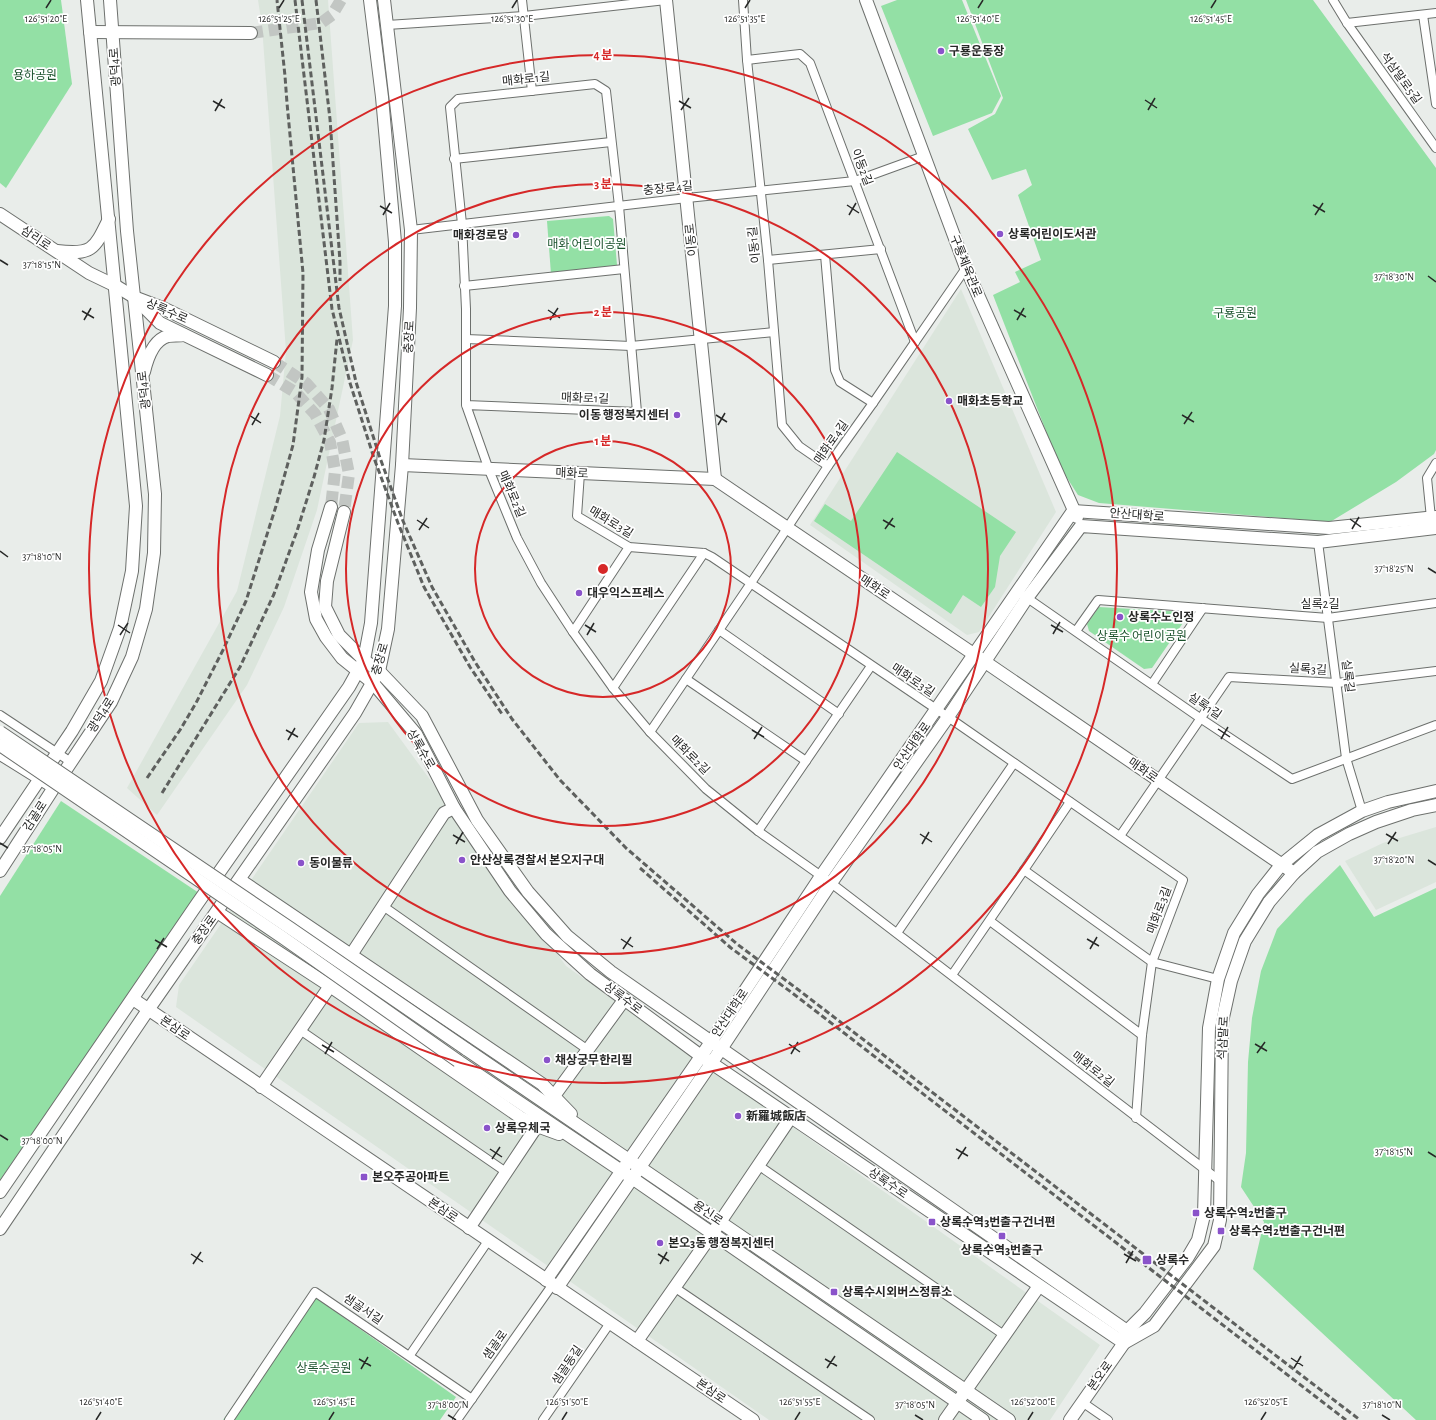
<svg xmlns="http://www.w3.org/2000/svg" width="1436" height="1420" font-family="'Alegreya Sans','Noto Sans KR',sans-serif">
  <style>
    .built { fill: #dbe5dc }
    .green { fill: #93e0a5 }
    .lines { fill: none; stroke-linecap: round; stroke-linejoin: round }
    .secondary-tunnel { stroke: #c2c6c3; stroke-width: 12; stroke-dasharray: 12 6; stroke-linecap: butt }
    .street-casing { stroke: #6d706d; stroke-width: 10 }
    .secondary-casing { stroke: #6d706d; stroke-width: 14 }
    .street { stroke: #fff; stroke-width: 8 }
    .secondary { stroke: #fff; stroke-width: 12 }
    .rail { stroke: #5e605e; stroke-width: 3; stroke-dasharray: 6 3; stroke-linecap: butt }
    .secondary-bridge-casing { stroke: #6d706d; stroke-width: 14; stroke-linecap: butt }
    .secondary-bridge { stroke: #fff; stroke-width: 12 }
    .ticks { fill: none; stroke: #272827; stroke-width: 1.5 }
    .ring { fill: none; stroke: #d62828; stroke-width: 2 }
    .poi-dot { fill: #8a53ca; stroke: #fff; stroke-width: 1.5 }
    .labels { text-anchor: middle; dominant-baseline: central; stroke-width: 3.5; stroke-linejoin: round; paint-order: stroke }
    .poi-label { font-size: 12px; font-weight: bold; fill: #272827; stroke: #fff; text-anchor: start }
    .street-label { font-size: 12px; fill: #272827; stroke: #fff }
    .park-label { font-size: 12px; fill: #1a522c; stroke: #fff }
    .ticks-label { font-size: 10px; text-anchor: middle; fill: #272827; stroke: #fff; stroke-width: 3.5; stroke-linejoin: round; paint-order: stroke }
    .centre { fill: #d62828; stroke: #fff; stroke-width: 2 }
    .ring-label { font-size: 12px; text-anchor: middle; font-weight: bold; fill: #d62828; stroke: #fff; stroke-width: 3.5; stroke-linejoin: round; paint-order: stroke }
  </style>
  <rect width="100%" height="100%" fill="#e9edea"/>
  <g class="built">
    <polygon points="258,0 328,0 353,340 317,510 284,607 247,685 157,815 127,788 237,591 280,416 286,351 262,26"/>
    <polygon points="961,289 1056,512 979,632 967,635 810,525"/>
    <polygon points="388,722 566,966 1100,1345 1050,1420 769,1420 176,1007 179,985 359,723"/>
    <polygon points="1436,827 1436,882 1376,910 1345,861 1383,843"/>
  </g>
  <g class="green">
    <polygon points="0,0 61,0 72,84 6,188 0,183"/>
    <polygon points="897,0 962,0 1001,96 992,113 933,136 881,6"/>
    <polygon points="966,0 1313,0 1436,168 1436,450 1434,454 1396,482 1330,522 1099,503 1078,495 1060,467 993,295 1020,282 1015,272 1041,260 1018,195 1032,185 1026,169 992,180 968,129 995,114 1003,98"/>
    <polygon points="609,216 613,219 617,265 614,269 551,274 547,221"/>
    <polygon points="897,452 1016,532 1000,556 995,587 981,607 963,595 951,614 814,521 825,504 851,521"/>
    <polygon points="1099,607 1185,612 1187,617 1152,668 1144,669 1089,631 1087,624"/>
    <polygon points="61,801 199,893 0,1180 0,896"/>
    <polygon points="1340,865 1374,917 1436,888 1436,1420 1416,1420 1253,1269 1264,1222 1241,1187 1246,1153 1248,1062 1252,1018 1261,971 1277,929 1306,898"/>
    <polygon points="312,1295 456,1397 440,1420 223,1420"/>
  </g>
  <g class="lines">
    <g class="secondary-tunnel">
      <polyline points="251,33 321,23 332,15 341,0"/>
      <polyline points="274,362 306,383 329,409 342,439 349,474 344,512"/>
      <polyline points="267,375 295,392 315,414 330,442 335,471 331,507"/>
    </g>
    <defs>
      <g id="street">
        <polyline points="522,0 532,91"/>
        <polyline points="743,0 747,60 768,260 782,425 799,446 828,466"/>
        <polyline points="1333,0 1347,23 1436,148"/>
        <polyline points="1423,15 1436,104"/>
        <polyline points="1347,23 1436,13"/>
        <polyline points="387,25 524,16 666,0"/>
        <polyline points="747,60 800,54 810,63 915,342"/>
        <polyline points="454,159 611,142"/>
        <polyline points="411,230 687,198 855,181 924,156"/>
        <polyline points="825,255 835,370 840,382 873,403"/>
        <polyline points="768,260 881,249"/>
        <polyline points="464,286 624,269"/>
        <polyline points="466,339 631,346 774,332"/>
        <polyline points="466,405 637,412 619,206 606,91 595,84 458,99 450,107 462,224 466,309 466,405 489,470 517,538 541,583 573,632 613,688 650,732 706,789 758,831 831,883 1220,1181"/>
        <polyline points="580,473 577,516 629,547 704,553 712,557 948,717 1183,880 1152,962 1142,1035 1136,1118"/>
        <polyline points="1431,518 1427,478 1436,463"/>
        <polyline points="1318,542 1346,758 1362,811"/>
        <polyline points="1023,595 1200,718 1292,779 1436,725"/>
        <polyline points="719,630 839,714"/>
        <polyline points="1076,631 1098,600 1328,618 1436,603"/>
        <polyline points="573,632 629,547"/>
        <polyline points="686,679 806,761"/>
        <polyline points="1152,684 1203,608"/>
        <polyline points="613,688 704,553"/>
        <polyline points="0,715 71,762"/>
        <polyline points="650,732 751,583 828,466 873,403 966,268"/>
        <polyline points="0,756 53,789"/>
        <polyline points="758,831 871,666"/>
        <polyline points="1120,836 1229,677 1337,683 1436,671"/>
        <polyline points="1024,870 1152,962 1218,979"/>
        <polyline points="383,906 588,1050"/>
        <polyline points="990,921 1142,1035"/>
        <polyline points="897,933 1014,763"/>
        <polyline points="952,975 1024,870 1070,802"/>
        <polyline points="300,1030 506,1172"/>
        <polyline points="758,1165 1004,1335"/>
        <polyline points="674,1287 870,1420"/>
        <polyline points="410,1355 488,1241"/>
        <polyline points="1082,1402 1108,1420"/>
        <polyline points="229,1420 315,1292 472,1399"/>
        <polyline points="457,1420 553,1284"/>
        <polyline points="543,1420 610,1323"/>
      </g>
      <g id="secondary">
        <polyline points="666,0 715,479"/>
        <polyline points="866,0 966,268 1077,517"/>
        <polyline points="90,32 251,33"/>
        <polyline points="0,214 89,273 116,286 134,297 163,308 274,362"/>
        <path d="M57 251C92 255 94 250 109 219"/>
        <polyline points="136,299 160,323 267,375"/>
        <path d="M144 372C147 359 153 340 168 336 173 335 179 336 184 335"/>
        <polyline points="402,465 715,479 975,655 1294,873"/>
        <polyline points="331,507 318,550 311,592 316,619 326,637 342,658 373,683 416,734 454,808 510,891 546,934 590,974 701,1056 1124,1343 1154,1326 1214,1246 1220,1220 1222,1022 1231,981 1245,941 1269,902 1294,873 1317,852 1349,834 1376,822 1412,810 1436,805"/>
        <polyline points="344,512 327,581 325,607 339,635 364,660 379,671 422,716 477,820 528,892 567,936 611,972 1127,1331"/>
        <polyline points="0,838 72,731 101,681 120,628 132,571 136,506 87,0"/>
        <polyline points="0,871 53,789 111,702 132,657 146,609 154,553 155,494 127,231 110,0"/>
        <polyline points="240,880 542,1084 571,1114"/>
        <polyline points="217,912 330,986 520,1117 537,1126 559,1134"/>
        <polyline points="351,955 444,813 454,808"/>
        <polyline points="133,999 753,1420"/>
        <polyline points="466,1049 720,1222 1009,1420"/>
        <polyline points="458,1061 632,1178 983,1420"/>
        <polyline points="261,1087 330,986"/>
        <polyline points="554,1096 624,1000"/>
        <polyline points="0,1192 197,904 349,687 364,660 371,623 395,306 395,242 382,97 370,0"/>
        <polyline points="469,1228 537,1126"/>
        <polyline points="0,1229 148,1010 355,713 379,671 388,629 402,465 410,308 411,230 384,0"/>
        <polyline points="546,1280 711,1042 821,876 1073,511 1329,528 1436,517"/>
        <polyline points="557,1288 721,1049 831,883 948,717 1027,598 1081,526 1318,542 1436,528"/>
        <polyline points="637,1341 712,1234 791,1117"/>
        <polyline points="945,1420 1039,1286"/>
        <polyline points="1070,1420 1124,1343 1127,1331 1145,1313 1188,1257 1198,1240 1204,1215 1209,1028 1218,979 1234,933 1258,894 1281,865 1318,835 1362,811 1388,802 1436,791"/>
      </g>
    </defs>
    <use href="#street" class="street-casing"/>
    <use href="#secondary" class="secondary-casing"/>
    <use href="#street" class="street"/>
    <use href="#secondary" class="secondary"/>
    <g class="rail">
      <polyline points="295,0 332,309 350,383 374,458 398,523 424,587 470,667 502,714"/>
      <polyline points="302,0 339,308 356,382 379,455 403,521 432,587 475,662 512,719 560,780 626,848 737,944 796,988 1360,1420"/>
      <polyline points="316,0 330,119 340,262 340,281"/>
      <polyline points="147,778 180,730 196,703 223,650 246,601 276,506 293,445 302,377 303,273 287,103 285,76 277,0"/>
      <polyline points="162,793 240,667 274,594 297,531 314,477 324,440 332,388 337,339"/>
      <polyline points="640,868 731,948 791,992 1346,1420"/>
    </g>
    <defs>
      <g id="secondary-bridge">
        <polyline points="0,732 290,928 466,1049"/>
        <polyline points="0,745 282,937 458,1061"/>
      </g>
    </defs>
    <use href="#secondary-bridge" class="secondary-bridge-casing"/>
    <use href="#secondary-bridge" class="secondary-bridge"/>
  </g>
  <path class="ticks" d="M46 8 51 0M279 8 284 0M512 8 517 0M745 8 750 0M978 8 983 0M1211 8 1216 0M1145 100 1157 108M213 101 225 108M679 101 691 108M681 110 689 98M1148 110 1155 98M215 111 222 99M847 205 859 213M1313 205 1325 212M380 206 392 213M383 215 390 203M849 215 856 203M1315 215 1323 203M0 260 8 265M1428 276 1436 282M548 310 560 318M1014 310 1026 317M82 311 94 318M84 320 91 308M550 320 558 308M1017 320 1024 308M249 415 261 423M716 415 727 422M1182 415 1194 422M1184 424 1192 412M252 425 259 413M718 425 725 413M1350 519 1361 527M417 520 429 528M883 520 895 527M885 529 893 518M1352 529 1359 517M419 530 427 518M0 551 8 557M1428 568 1436 573M118 625 130 633M585 625 596 632M1051 625 1063 632M1053 634 1060 622M120 635 128 623M587 635 594 623M1218 729 1230 737M286 730 298 737M752 730 764 737M754 739 762 727M1221 739 1228 727M288 740 295 728M920 834 932 842M1386 834 1398 841M453 835 465 842M0 843 8 848M456 844 463 832M922 844 929 832M1388 844 1396 832M1428 860 1436 865M621 939 633 947M1087 939 1099 946M155 940 167 947M157 949 164 938M623 949 631 937M1090 949 1097 937M789 1044 800 1052M1255 1044 1267 1051M322 1045 334 1052M1257 1053 1265 1042M325 1054 332 1042M791 1054 798 1042M0 1135 8 1140M490 1149 502 1157M956 1149 968 1156M1428 1152 1436 1157M492 1159 500 1147M958 1159 966 1147M191 1254 203 1262M658 1254 669 1261M1124 1254 1136 1261M1126 1263 1133 1251M193 1264 201 1252M660 1264 667 1252M1291 1358 1303 1366M359 1359 371 1366M825 1359 837 1366M827 1368 835 1356M1294 1368 1301 1356M361 1369 368 1357M448 1415 456 1420M915 1415 923 1420M1382 1415 1390 1420M96 1420 101 1412M329 1420 334 1412M562 1420 567 1412M795 1420 800 1412M1028 1420 1033 1412M1261 1420 1266 1412"/>
  <g class="ring">
    <circle cx="603" cy="569" r="128"/>
    <circle cx="603" cy="569" r="257"/>
    <circle cx="603" cy="569" r="385"/>
    <circle cx="603" cy="569" r="514"/>
  </g>
  <g class="poi-dot">
    <circle cx="941" cy="51" r="4"/>
    <circle cx="1000" cy="234" r="4"/>
    <circle cx="516" cy="235" r="4"/>
    <circle cx="949" cy="401" r="4"/>
    <circle cx="677" cy="415" r="4"/>
    <circle cx="579" cy="593" r="4"/>
    <circle cx="1120" cy="617" r="4"/>
    <circle cx="462" cy="860" r="4"/>
    <circle cx="301" cy="863" r="4"/>
    <circle cx="547" cy="1060" r="4"/>
    <circle cx="738" cy="1116" r="4"/>
    <circle cx="487" cy="1128" r="4"/>
    <rect x="360" y="1173" width="8" height="8" rx="2"/>
    <rect x="1192" y="1209" width="8" height="8" rx="2"/>
    <rect x="928" y="1218" width="8" height="8" rx="2"/>
    <rect x="1217" y="1227" width="8" height="8" rx="2"/>
    <rect x="998" y="1232" width="8" height="8" rx="2"/>
    <circle cx="660" cy="1243" r="4"/>
    <rect x="1142" y="1255" width="10" height="10" rx="2"/>
    <rect x="830" y="1288" width="8" height="8" rx="2"/>
  </g>
  <g class="labels">
    <g class="poi-label">
      <text x="949" y="51">구룡운동장</text>
      <text x="1008" y="234">상록어린이도서관</text>
      <text x="508" y="235" text-anchor="end">매화경로당</text>
      <text x="957" y="401">매화초등학교</text>
      <text x="669" y="415" text-anchor="end">이동 행정복지센터</text>
      <text x="587" y="593">대우익스프레스</text>
      <text x="1128" y="617">상록수노인정</text>
      <text x="470" y="860">안산상록경찰서 본오지구대</text>
      <text x="309" y="863">동이물류</text>
      <text x="555" y="1060">채상궁무한리필</text>
      <text x="746" y="1116">新羅城飯店</text>
      <text x="495" y="1128">상록우체국</text>
      <text x="372" y="1177">본오주공아파트</text>
      <text x="1204" y="1213">상록수역2번출구</text>
      <text x="940" y="1222">상록수역3번출구건너편</text>
      <text x="1229" y="1231">상록수역2번출구건너편</text>
      <text x="668" y="1243">본오3동 행정복지센터</text>
      <text x="1002" y="1250" text-anchor="middle">상록수역3번출구</text>
      <text x="1156" y="1260">상록수</text>
      <text x="842" y="1292">상록수시외버스정류소</text>
    </g>
    <g class="street-label">
      <text transform="translate(115 67) rotate(-94)">광덕4로</text>
      <text transform="translate(1401 78) rotate(54)">석삼말로5길</text>
      <text transform="translate(526 79) rotate(-6)">매화로1길</text>
      <text transform="translate(862 167) rotate(69)">이동2길</text>
      <text transform="translate(668 188) rotate(-6)">충장로4길</text>
      <text transform="translate(36 238) rotate(34)">삼리로</text>
      <text transform="translate(691 240) rotate(-96)">이동로</text>
      <text transform="translate(754 245) rotate(-96)">이동1길</text>
      <text transform="translate(966 266) rotate(68)">구룡체육관로</text>
      <text transform="translate(167 311) rotate(23)">상록수로</text>
      <text transform="translate(409 337) rotate(-87)">충장로</text>
      <text transform="translate(144 390) rotate(-97)">광덕4로</text>
      <text transform="translate(585 398) rotate(2)">매화로1길</text>
      <text transform="translate(831 442) rotate(-55)">매화로4길</text>
      <text transform="translate(572 473) rotate(2)">매화로</text>
      <text transform="translate(512 494) rotate(67)">매화로2길</text>
      <text transform="translate(1137 515) rotate(4)">안산대학로</text>
      <text transform="translate(611 522) rotate(31)">매화로3길</text>
      <text transform="translate(875 587) rotate(34)">매화로</text>
      <text x="1320" y="604">실록2길</text>
      <text transform="translate(380 659) rotate(-74)">충장로</text>
      <text transform="translate(1308 669) rotate(3)">실록3길</text>
      <text transform="translate(1348 676) rotate(83)">실록길</text>
      <text transform="translate(913 680) rotate(34)">매화로3길</text>
      <text transform="translate(1205 706) rotate(34)">실록1길</text>
      <text transform="translate(101 715) rotate(-58)">광덕4로</text>
      <text transform="translate(912 746) rotate(-55)">안산대학로</text>
      <text transform="translate(421 749) rotate(60)">상록수로</text>
      <text transform="translate(690 755) rotate(45)">매화로2길</text>
      <text transform="translate(1143 770) rotate(35)">매화로</text>
      <text transform="translate(35 816) rotate(-57)">감골로</text>
      <text transform="translate(1159 910) rotate(-70)">매화로3길</text>
      <text transform="translate(204 930) rotate(-55)">충장로</text>
      <text transform="translate(623 998) rotate(37)">상록수로</text>
      <text transform="translate(730 1013) rotate(-56)">안산대학로</text>
      <text transform="translate(175 1028) rotate(34)">본삼로</text>
      <text transform="translate(1223 1038) rotate(-87)">석삼말로</text>
      <text transform="translate(1093 1069) rotate(38)">매화로2길</text>
      <text transform="translate(888 1183) rotate(34)">상록수로</text>
      <text transform="translate(443 1210) rotate(34)">본삼로</text>
      <text transform="translate(708 1213) rotate(34)">용신로</text>
      <text transform="translate(363 1309) rotate(34)">샘골서길</text>
      <text transform="translate(495 1345) rotate(-55)">샘골로</text>
      <text transform="translate(567 1365) rotate(-56)">샘골동길</text>
      <text transform="translate(1100 1376) rotate(-55)">본오로</text>
      <text transform="translate(711 1391) rotate(34)">본삼로</text>
    </g>
    <g class="park-label">
      <text x="35" y="75">용하공원</text>
      <text x="587" y="244">매화 어린이공원</text>
      <text x="1235" y="313">구룡공원</text>
      <text x="1142" y="636">상록수 어린이공원</text>
      <text x="324" y="1368">상록수공원</text>
    </g>
  </g>
  <g class="ticks-label">
    <text x="46" y="22">126°51'20"E</text>
    <text x="279" y="22">126°51'25"E</text>
    <text x="512" y="22">126°51'30"E</text>
    <text x="745" y="22">126°51'35"E</text>
    <text x="978" y="22">126°51'40"E</text>
    <text x="1211" y="22">126°51'45"E</text>
    <text x="42" y="268">37°18'15"N</text>
    <text x="1394" y="280">37°18'30"N</text>
    <text x="42" y="560">37°18'10"N</text>
    <text x="1394" y="572">37°18'25"N</text>
    <text x="42" y="852">37°18'05"N</text>
    <text x="1394" y="863">37°18'20"N</text>
    <text x="42" y="1144">37°18'00"N</text>
    <text x="1394" y="1155">37°18'15"N</text>
    <text x="101" y="1405">126°51'40"E</text>
    <text x="334" y="1405">126°51'45"E</text>
    <text x="567" y="1405">126°51'50"E</text>
    <text x="800" y="1405">126°51'55"E</text>
    <text x="1033" y="1405">126°52'00"E</text>
    <text x="1266" y="1405">126°52'05"E</text>
    <text x="448" y="1408">37°18'00"N</text>
    <text x="915" y="1408">37°18'05"N</text>
    <text x="1382" y="1408">37°18'10"N</text>
  </g>
  <circle cx="603" cy="569" r="6" class="centre"/>
  <g class="ring-label">
    <text x="603" y="59">4 분</text>
    <text x="603" y="188">3 분</text>
    <text x="603" y="316">2 분</text>
    <text x="603" y="445">1 분</text>
  </g>
</svg>
